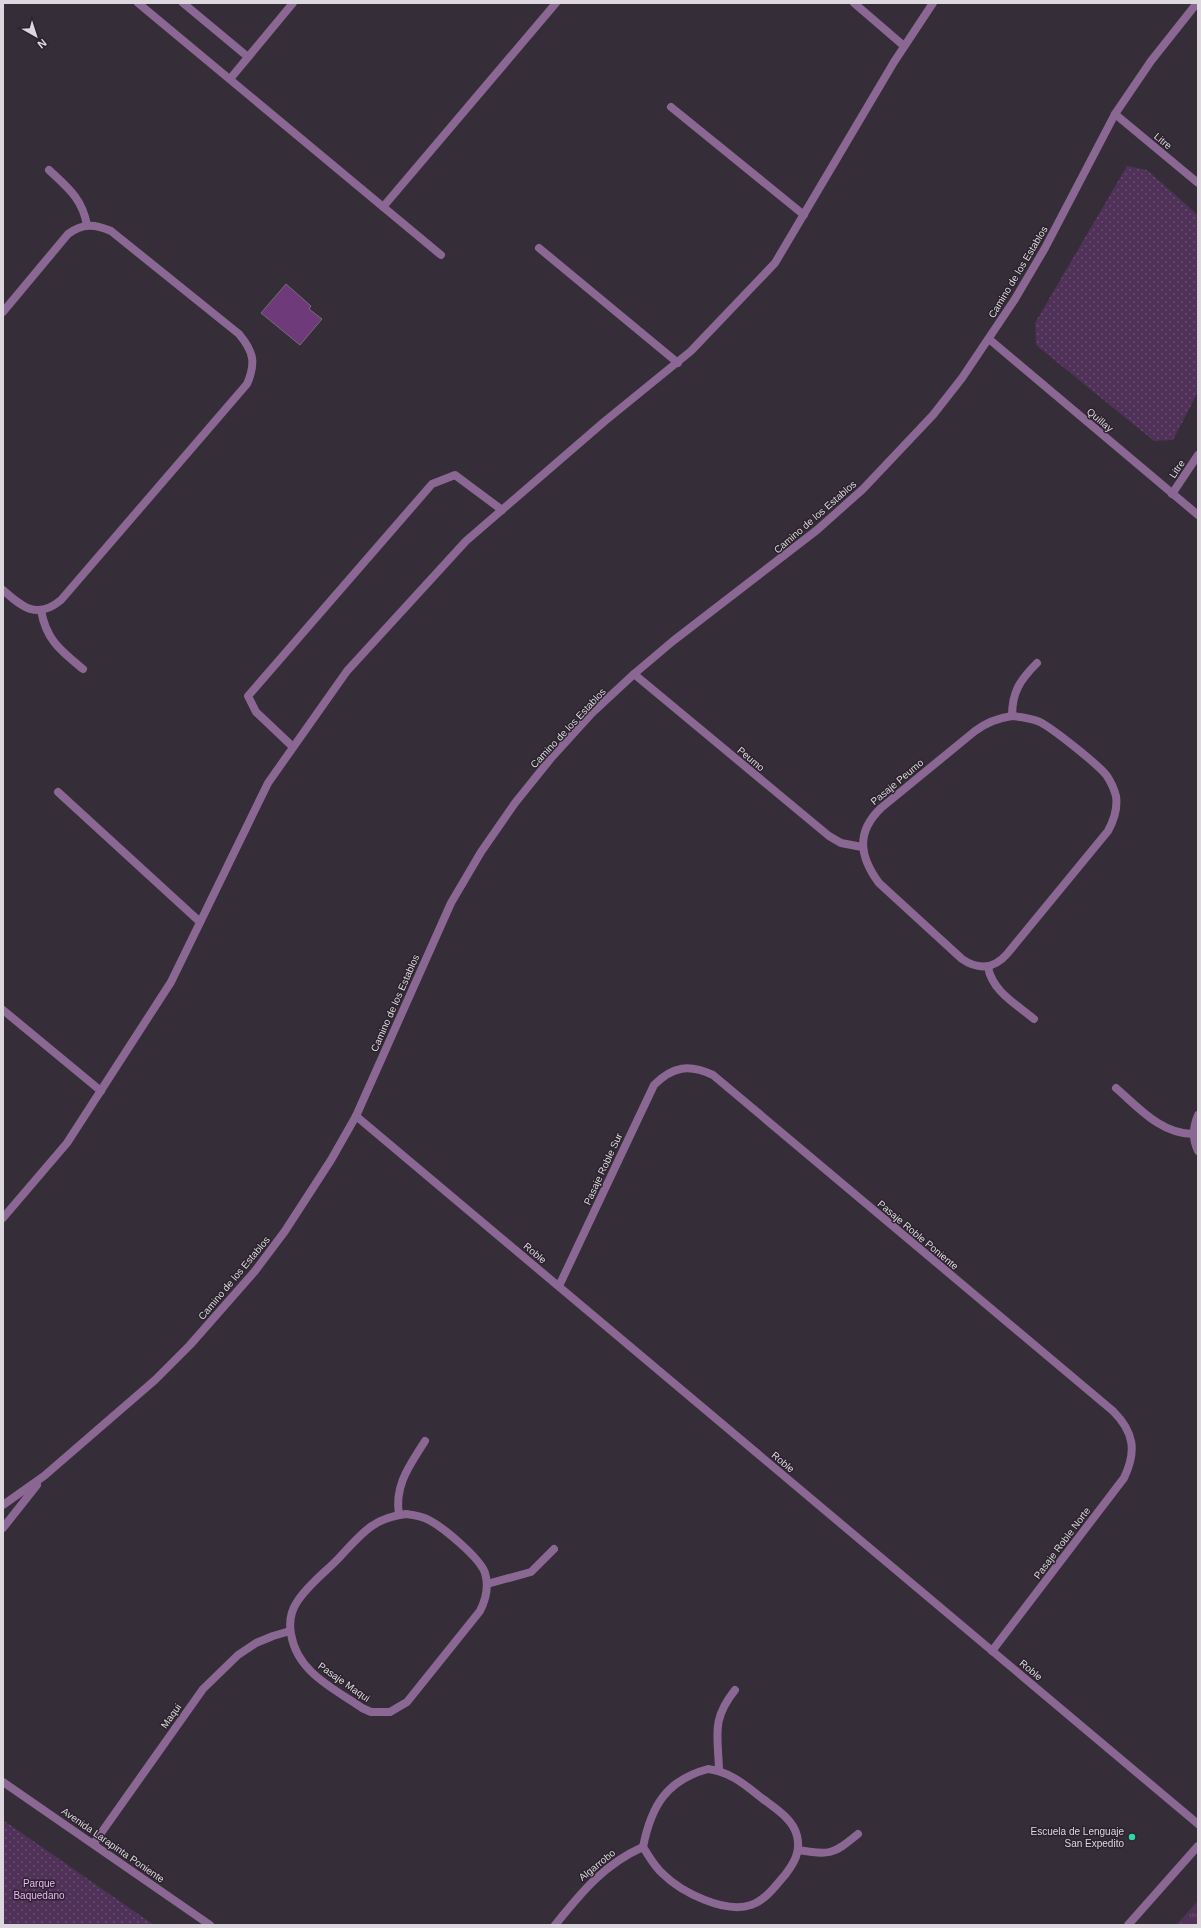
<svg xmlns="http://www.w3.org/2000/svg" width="1201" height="1928" font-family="Helvetica,sans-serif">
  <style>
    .grass { fill: url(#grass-tufts) }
    .park { fill: url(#park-dots) }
    .building { fill: #6e3a79; stroke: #766d78 }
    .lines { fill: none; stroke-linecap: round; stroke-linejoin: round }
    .street { stroke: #8b6794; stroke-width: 8 }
    .poi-dot { fill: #31d4a9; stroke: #2b232d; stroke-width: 1.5 }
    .labels { text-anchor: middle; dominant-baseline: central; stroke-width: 3; stroke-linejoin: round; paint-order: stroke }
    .street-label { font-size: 10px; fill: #ddd8de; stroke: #2b232d }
    .poi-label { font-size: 10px; fill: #ddd8de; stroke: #2b232d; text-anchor: end }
    .park-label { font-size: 10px; fill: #eeb3fb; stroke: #2b232d }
  </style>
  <defs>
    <pattern id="grass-tufts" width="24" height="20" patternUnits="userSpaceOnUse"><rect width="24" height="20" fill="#503158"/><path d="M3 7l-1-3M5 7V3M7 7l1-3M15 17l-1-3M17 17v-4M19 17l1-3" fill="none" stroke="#694e70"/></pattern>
    <pattern id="park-dots" width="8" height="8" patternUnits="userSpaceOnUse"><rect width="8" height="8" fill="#503158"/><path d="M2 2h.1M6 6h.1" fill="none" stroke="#694e70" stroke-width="1.8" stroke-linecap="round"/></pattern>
  </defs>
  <rect width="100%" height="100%" fill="#352d37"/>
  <polygon class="grass" points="1198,1901 1198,1925 1176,1925"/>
  <g class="park">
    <polygon points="1127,166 1147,170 1198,215 1198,392 1173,440 1154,441 1036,345 1035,323"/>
    <polygon points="3,1820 154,1925 3,1925"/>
  </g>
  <polygon class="building" points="286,284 311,306 309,309 322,319 300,345 261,313"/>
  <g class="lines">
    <g class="street">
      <polyline points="138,3 441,255"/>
      <polyline points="183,3 248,57"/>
      <polyline points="854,3 904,46"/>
      <polyline points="230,79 293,3"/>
      <polyline points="671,107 804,215"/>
      <polyline points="1115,114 1198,183"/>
      <path d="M49 170C68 188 82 198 87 225"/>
      <polyline points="383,207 556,3"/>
      <polyline points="539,248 678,363"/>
      <path d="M3 312 68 234C83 223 95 224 111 231L239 334C254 352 256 363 247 384L61 600C37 620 22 607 3 590"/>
      <polyline points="989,339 1198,515"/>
      <polyline points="1172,494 1198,455"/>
      <path d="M41 610C46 640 61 651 83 669"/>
      <polyline points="634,674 829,836 841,843 862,847"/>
      <path d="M1012 716C1022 717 1031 718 1040 722 1052 728 1099 765 1107 776 1111 782 1114 789 1116 796 1118 809 1114 820 1108 831L1007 954C994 969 978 970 962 959L879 883C859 856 856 832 881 808L975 731C987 722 998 718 1012 716Z"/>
      <path d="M1012 716C1012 692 1020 680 1037 663"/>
      <polyline points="293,747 256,712 248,696 432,484 455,475 502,510"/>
      <polyline points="58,792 200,922"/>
      <path d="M988 967C992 991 1016 1004 1034 1019"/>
      <polyline points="3,1010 101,1091"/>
      <path d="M1116 1088C1139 1108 1161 1134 1193 1134"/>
      <path d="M1198 1115C1193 1127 1192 1139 1198 1151"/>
      <polyline points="356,1116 1198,1824"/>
      <polyline points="3,1218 67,1143 171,982 268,783 347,671 466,541 605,421 691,351 775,263 894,62 933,3"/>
      <path d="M559 1286 654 1085C673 1066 689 1064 713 1075L1113 1411C1134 1432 1137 1451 1124 1478L992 1651"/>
      <polyline points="3,1505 44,1476 155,1380 190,1345 255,1271 285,1231 331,1160 356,1116 451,903 481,852 515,803 552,757 592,713 634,674 673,641 817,530 863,489 933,415 962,378 1015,299 1045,248 1115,114 1151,61 1197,3"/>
      <path d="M406 1514C414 1515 422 1516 429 1520 444 1528 480 1558 485 1573 489 1586 486 1599 480 1611L407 1702 390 1712H371L362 1708C333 1688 297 1672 291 1634 289 1623 291 1611 297 1602 307 1586 324 1573 337 1560 360 1536 371 1518 406 1514Z"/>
      <path d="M399 1515C394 1485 410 1465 425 1441"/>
      <polyline points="3,1528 37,1485"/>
      <polyline points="487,1584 531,1572 554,1549"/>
      <path d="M708 1769C731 1772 745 1785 763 1799 776 1809 793 1819 797 1836 801 1852 794 1863 785 1875 775 1886 766 1900 751 1905 725 1914 681 1892 663 1874 654 1866 649 1856 643 1847 651 1807 666 1780 708 1769Z"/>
      <path d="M719 1770C718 1735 711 1720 735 1690"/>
      <polyline points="3,1782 210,1925"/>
      <polyline points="94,1843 203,1689 238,1655 256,1643 273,1636 290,1631"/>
      <path d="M798 1850C831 1855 832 1855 858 1834"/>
      <path d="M555 1925C581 1893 604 1864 643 1847"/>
      <polyline points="1128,1925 1198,1846"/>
    </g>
  </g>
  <circle class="poi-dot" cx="1132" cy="1837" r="4"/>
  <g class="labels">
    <g class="street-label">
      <text transform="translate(1163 141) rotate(40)">Litre</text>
      <text transform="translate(1018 272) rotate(-59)">Camino de los Establos</text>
      <text transform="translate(1100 420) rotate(40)">Quillay</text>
      <text transform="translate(1177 469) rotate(-56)">Litre</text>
      <text transform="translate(815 517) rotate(-41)">Camino de los Establos</text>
      <text transform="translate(568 728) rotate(-47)">Camino de los Establos</text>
      <text transform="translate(751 759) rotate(40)">Peumo</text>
      <text transform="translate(897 782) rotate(-40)">Pasaje Peumo</text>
      <text transform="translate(395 1003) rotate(-66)">Camino de los Establos</text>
      <text transform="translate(603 1169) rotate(-65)">Pasaje Roble Sur</text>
      <text transform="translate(918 1235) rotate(40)">Pasaje Roble Poniente</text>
      <text transform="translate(535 1253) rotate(40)">Roble</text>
      <text transform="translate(234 1278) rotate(-50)">Camino de los Establos</text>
      <text transform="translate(783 1462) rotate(40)">Roble</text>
      <text transform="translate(1062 1543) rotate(-53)">Pasaje Roble Norte</text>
      <text transform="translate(1031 1670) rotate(40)">Roble</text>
      <text transform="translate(344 1682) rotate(35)">Pasaje Maqui</text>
      <text transform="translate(171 1716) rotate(-55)">Maqui</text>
      <text transform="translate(113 1845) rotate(35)">Avenida Larapinta Poniente</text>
      <text transform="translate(597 1865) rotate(-39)">Algarrobo</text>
    </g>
    <g class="poi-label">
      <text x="1124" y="1831">Escuela de Lenguaje<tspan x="1124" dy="12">San Expedito</tspan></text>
    </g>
    <g class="park-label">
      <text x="39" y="1883">Parque<tspan x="39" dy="12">Baquedano</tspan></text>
    </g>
  </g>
  <rect width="1201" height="1928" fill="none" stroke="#ddd8de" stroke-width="8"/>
  <g transform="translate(36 36) rotate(141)" stroke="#2b232d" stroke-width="3" paint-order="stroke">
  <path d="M0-3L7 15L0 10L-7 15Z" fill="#ddd8de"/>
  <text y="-6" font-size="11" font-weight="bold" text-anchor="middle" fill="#ddd8de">N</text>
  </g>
</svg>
